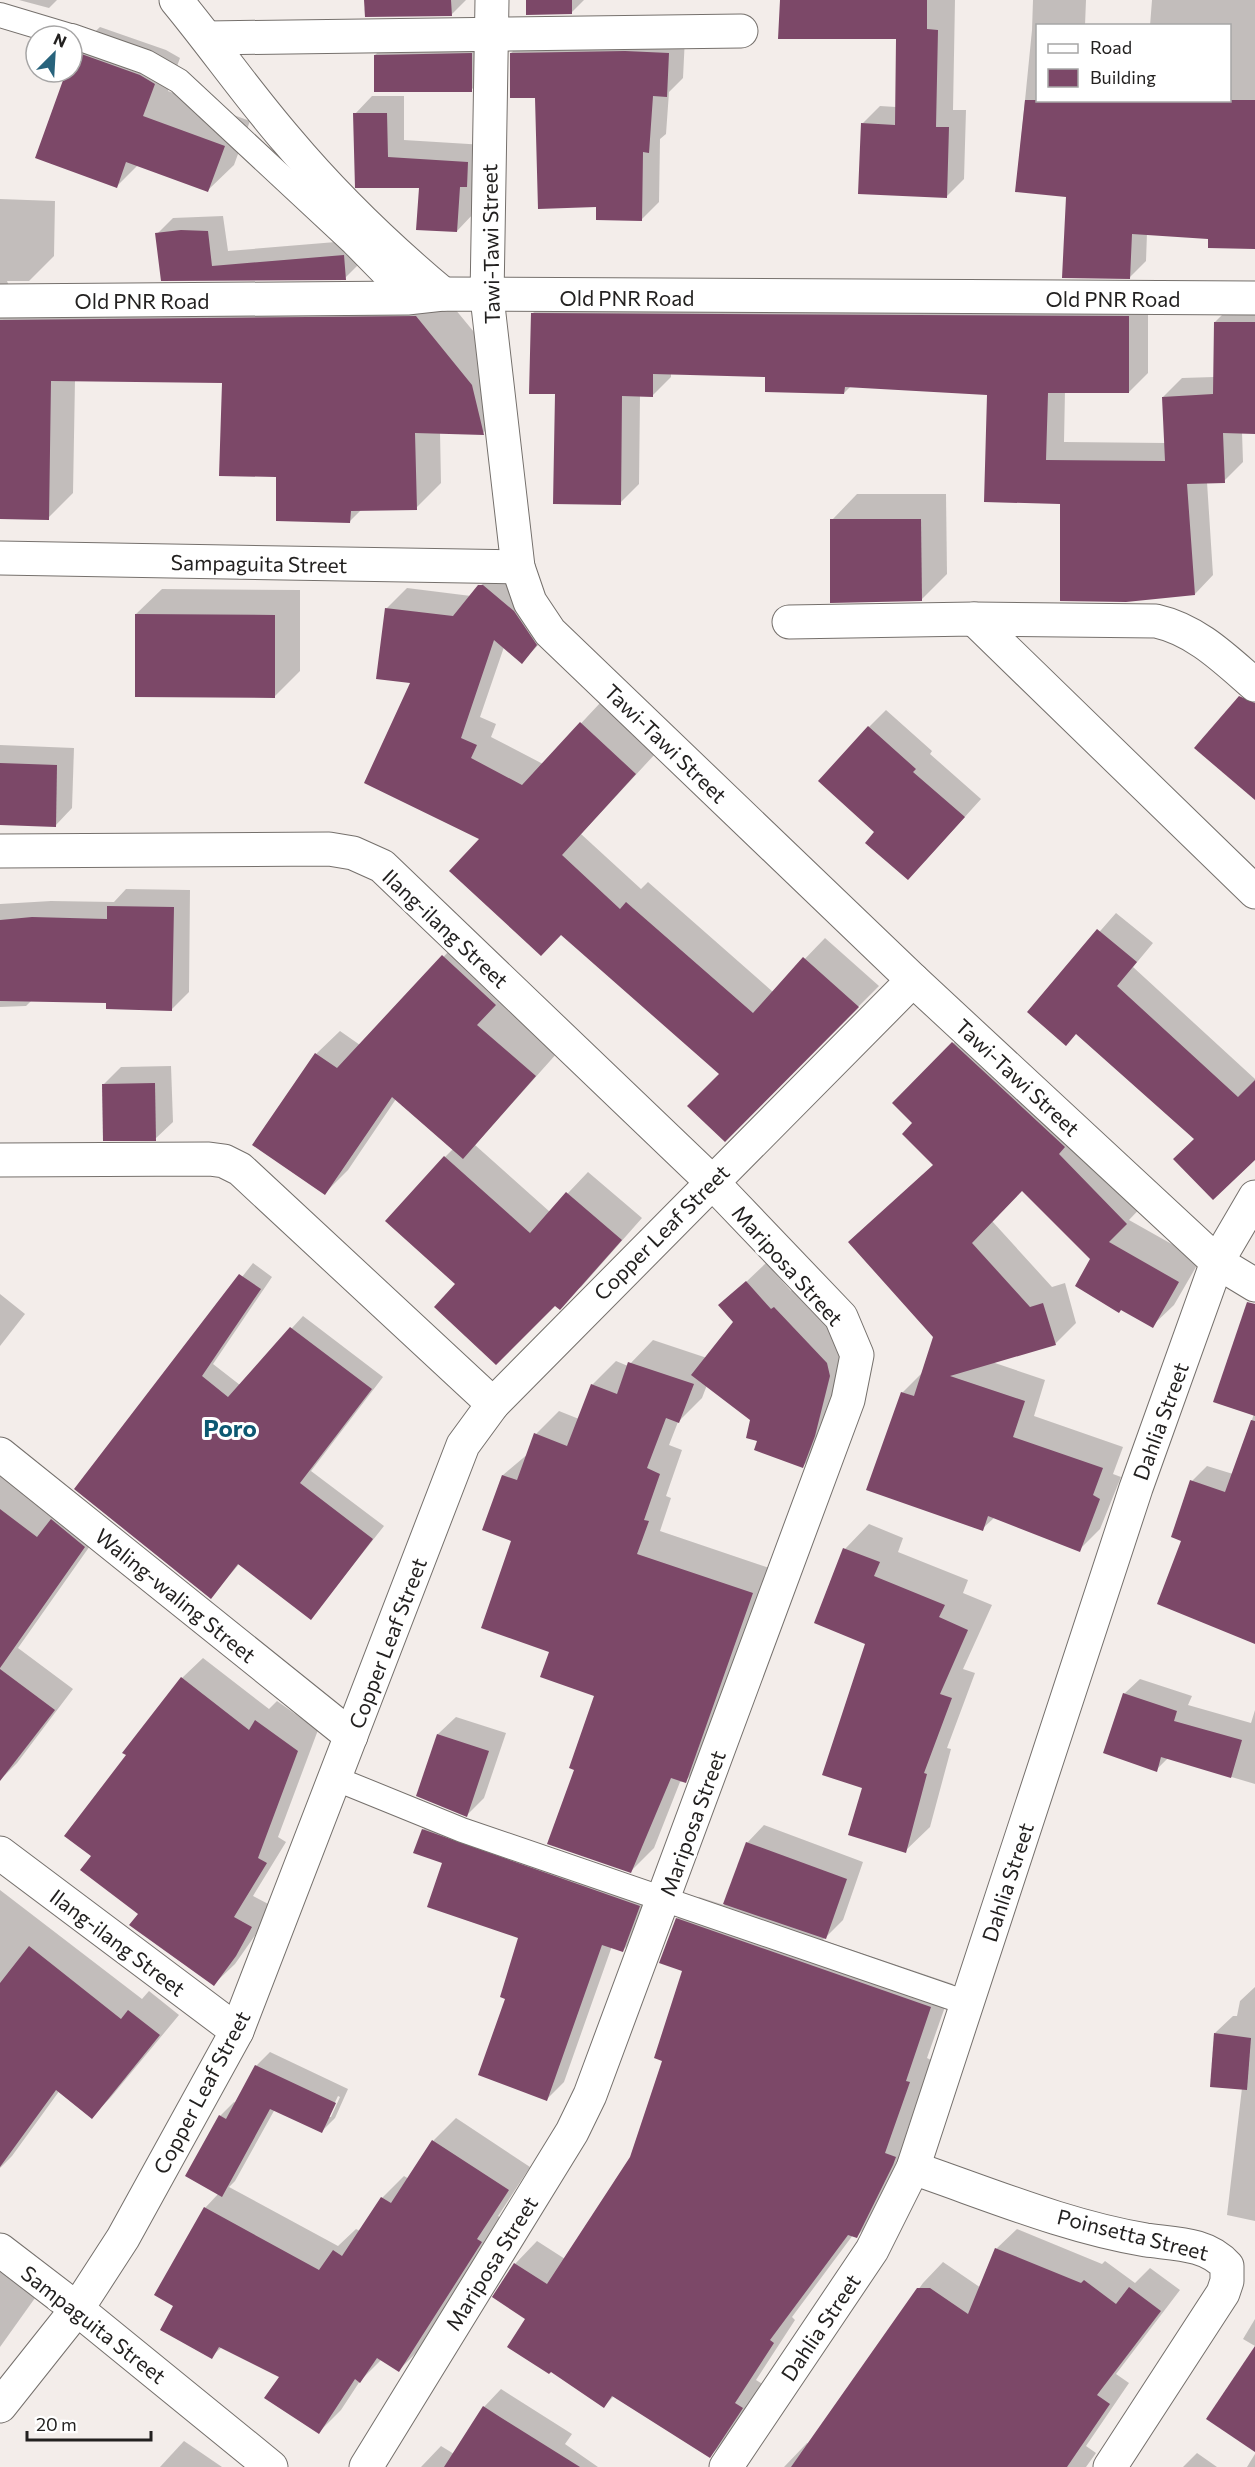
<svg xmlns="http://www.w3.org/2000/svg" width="1255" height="2467" font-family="Commissioner,sans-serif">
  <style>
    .shadow { fill: #0003; fill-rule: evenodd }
    .building { fill: #7c4868 }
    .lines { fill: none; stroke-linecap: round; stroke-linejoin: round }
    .service-casing { stroke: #75706c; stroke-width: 26 }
    .minor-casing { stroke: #75706c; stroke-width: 35 }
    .service { stroke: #fff; stroke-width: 24 }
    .minor { stroke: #fff; stroke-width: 33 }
    .labels { text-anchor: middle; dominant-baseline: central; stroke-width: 6; stroke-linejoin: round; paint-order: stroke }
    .street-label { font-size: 21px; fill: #232120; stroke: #fff }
    .quarter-label { font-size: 24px; font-weight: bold; fill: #0c5872; stroke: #fff }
  </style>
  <rect width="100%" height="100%" fill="#f3edea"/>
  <g class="shadow">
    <polygon points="19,0 57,0 49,8"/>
    <polygon points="366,0 466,0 451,15"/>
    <polygon points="528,0 584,0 571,13"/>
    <polygon points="781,0 955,0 953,110 966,110 964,179 946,197 862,124 880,106 896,107 898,38"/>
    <polygon points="1033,0 1086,0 1085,26 1038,26 1038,100 1230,100 1230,26 1150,26 1152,0 1255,0 1255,247 1209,238 1147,233 1146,261 1130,277 1067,196 1016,191 1032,30"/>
    <polygon points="100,27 166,50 180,58 168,91 250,121 234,165 208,190 138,165 117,186 67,72 72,72 74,52"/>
    <polygon points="489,36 489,73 471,90 375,55 393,38"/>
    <polygon points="529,36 685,37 683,78 669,92 666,134 660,139 659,202 642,219 537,97 511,53"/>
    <polygon points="372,96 404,96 404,140 485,145 474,213 457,231 420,186 357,186 355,114"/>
    <polygon points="0,199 55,201 54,256 29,281 7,281 9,286 441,292 497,360 508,408 483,433 440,432 441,483 416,508 362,509 349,522 278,475 223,382 75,380 73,493 48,518 0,517"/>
    <polygon points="223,216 228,251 360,240 361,262 345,278 162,280 157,234 173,218"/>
    <polygon points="551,295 1148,298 1148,373 1129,392 1065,391 1064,442 1166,443 1163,397 1182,378 1214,377 1215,322 1234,303 1255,304 1255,433 1242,432 1243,462 1224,481 1207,482 1213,575 1195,594 1061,502 988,394 851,386 844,393 767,375 671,373 671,377 652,396 640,395 639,484 620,503 556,393 532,314"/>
    <polygon points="857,494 946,494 947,574 921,600 832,520"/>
    <polygon points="500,565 542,641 522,662 504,647 480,717 496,724 491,737 543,764 601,702 656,753 581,834 641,889 648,882 773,992 825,938 879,986 725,1140 721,1074 481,839 413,682 386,609 407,588 471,596"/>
    <polygon points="162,589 300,590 300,671 275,696 136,614"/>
    <polygon points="886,710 932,751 930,754 981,799 925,861 876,832 869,727"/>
    <polygon points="0,745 74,748 72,808 55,826 0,823"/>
    <polygon points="126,889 190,890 189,992 172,1009 108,1002 32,1000 26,1006 0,1007 0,904 51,901 114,902"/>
    <polygon points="1116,913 1153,943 1133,967 1255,1079 1255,1157 1196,1139 1077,1033 1029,1012"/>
    <polygon points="466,933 558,1052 475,1145 550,1212 588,1172 642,1218 581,1287 555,1304 457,1284 445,1157 454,1148 396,1099 348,1170 325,1193 316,1054 340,1031 360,1045"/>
    <polygon points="974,1022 1147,1201 1129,1220 1200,1260 1174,1305 1152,1326 1092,1259 1023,1189 992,1221 1052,1287 1065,1283 1076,1323 1055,1344 992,1362 1045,1380 1034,1416 1123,1447 1113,1474 1121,1477 1100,1529 1079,1550 995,1517 982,1529 902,1393 923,1372 935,1337 934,1164 915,1123 895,1103"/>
    <polygon points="171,1066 173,1122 155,1139 104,1084 121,1067"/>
    <polygon points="253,1263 272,1277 213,1364 240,1385 303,1316 383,1377 311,1471 384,1526 311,1618 240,1563 211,1597 76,1489"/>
    <polygon points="766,1263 791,1291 794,1288 846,1343 822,1446 803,1466 759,1439 752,1420 707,1385 702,1398 678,1422 669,1445 682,1450 666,1496 671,1498 660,1531 775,1570 709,1758 685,1781 680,1782 654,1848 631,1871 576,1769 596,1695 551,1651 513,1540 484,1529 503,1475 529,1453 536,1434 559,1411 579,1419 592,1385 616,1361 628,1366 653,1340 707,1358 735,1322 721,1306"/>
    <polygon points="0,1294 25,1314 0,1346"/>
    <polygon points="1255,1305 1255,1642 1183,1540 1192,1481 1207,1466 1233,1474 1254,1414"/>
    <polygon points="0,1475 104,1526 18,1648 73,1689 17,1763 0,1780"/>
    <polygon points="869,1524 903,1538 898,1552 968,1580 963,1593 992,1605 963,1669 975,1673 947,1748 951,1749 930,1827 905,1851 864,1787 867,1643 845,1549"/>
    <polygon points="203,1658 269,1709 277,1701 318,1730 278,1837 286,1842 253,1896 272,1906 256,1934 235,1964 214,1984 140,1914 93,1856 128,1755 182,1678"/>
    <polygon points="1140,1679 1192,1696 1188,1705 1251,1723 1255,1710 1255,1784 1168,1758 1156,1770 1124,1694"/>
    <polygon points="456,1717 506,1733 484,1798 467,1815 418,1795 438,1734"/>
    <polygon points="440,1812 656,1889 640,1933 623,1950 612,1946 564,2082 547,2099 507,1998 520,1937 444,1862 423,1830"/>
    <polygon points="764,1825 863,1862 843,1920 823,1940 953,1984 927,2058 931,2060 907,2131 918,2135 879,2214 856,2237 853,2235 792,2317 795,2320 756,2380 764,2385 732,2434 710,2456 614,2396 604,2406 527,2319 515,2264 537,2241 565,2259 631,2157 664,2060 684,1970 677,1919 699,1897 724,1905 747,1843"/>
    <polygon points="0,1890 142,1999 149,1991 179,2015 111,2097 92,2117 60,2090 12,2156 0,2168"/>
    <polygon points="1255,1987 1255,2221 1227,2215 1242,2088 1215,2033 1233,2016 1237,2016 1240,2001"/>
    <path d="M270 2052 348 2089 335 2118 322 2131 275 2109 235 2181 229 2187 338 2246 356 2229 360 2231 382 2198 404 2176 409 2179 434 2140 456 2118 530 2167 498 2216 503 2220 421 2348 399 2370 382 2359 360 2381 341 2410 319 2432 281 2376 222 2347 211 2357 175 2305 205 2208 219 2193 220 2116 234 2102 236 2103 256 2066ZM338 2096 340 2097 331 2117H328Z"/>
    <polygon points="1017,2229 1102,2264 1105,2261 1135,2283 1150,2268 1180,2290 1116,2374 1129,2383 1086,2446 1096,2453 1086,2467 784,2467 807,2443 809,2444 923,2283 943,2262 981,2288 996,2249"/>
    <polygon points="0,2251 45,2284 0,2347"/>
    <polygon points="1255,2319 1255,2346 1243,2339"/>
    <polygon points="501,2389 572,2434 565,2444 598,2467 421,2467 441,2446 454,2454 484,2407"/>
    <polygon points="184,2441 222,2467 160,2467"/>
    <polygon points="1197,2453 1217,2467 1183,2467"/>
    <polygon points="1255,2454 1255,2467 1247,2467"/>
  </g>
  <g class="building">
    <polygon points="364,0 451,0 452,16 365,17"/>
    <polygon points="526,0 572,0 572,14 526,15"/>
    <polygon points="780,0 927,0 927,29 938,30 936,127 949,127 947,198 858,194 861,123 895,125 896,39 778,39"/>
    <polygon points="73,51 140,75 155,84 143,116 225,146 208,192 126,162 117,188 35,158 66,72 72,72"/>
    <polygon points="625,51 669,53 667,97 653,96 649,153 643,152 642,221 596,220 596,207 538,209 535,98 510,98 510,53"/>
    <polygon points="472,53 472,92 374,92 374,55"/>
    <polygon points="1025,100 1255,100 1255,249 1208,248 1208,239 1132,234 1130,279 1062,278 1066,197 1015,192"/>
    <polygon points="353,113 387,113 388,157 468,162 467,187 460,187 457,232 416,230 419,188 355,188"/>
    <polygon points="181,230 208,231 212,266 344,255 346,280 161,281 155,233"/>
    <polygon points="531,313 1129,316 1129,393 1048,393 1046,460 1165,461 1162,397 1213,394 1214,322 1255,322 1255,434 1223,433 1225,483 1187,484 1195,595 1126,602 1060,601 1060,504 984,502 987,395 845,387 844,394 765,392 765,377 653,374 653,397 622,396 621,505 553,504 555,394 529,394"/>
    <polygon points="416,316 472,385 484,435 415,433 417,510 351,511 350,523 276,521 276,477 219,476 222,383 51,381 49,520 0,519 0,320"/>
    <polygon points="830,519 921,519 922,601 830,603"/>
    <polygon points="478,585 483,585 514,611 537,645 522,664 494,640 461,738 477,745 471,758 522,785 580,722 636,774 562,855 620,909 626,902 753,1013 803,957 859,1007 725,1142 687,1106 719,1074 561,935 541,956 449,871 479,839 364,783 410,683 376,679 385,608 453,616"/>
    <polygon points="135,614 275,615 275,698 135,697"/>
    <polygon points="1239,696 1255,703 1255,800 1194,748"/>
    <polygon points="868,726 916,769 913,772 965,817 908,880 865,843 874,832 818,781"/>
    <polygon points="0,763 57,765 56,827 0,825"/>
    <polygon points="107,906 174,907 172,1011 106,1009 106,1003 0,1001 0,920 32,917 107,919"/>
    <polygon points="1097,929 1137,962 1117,986 1238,1097 1255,1080 1255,1160 1213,1200 1173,1159 1194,1139 1076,1034 1066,1046 1027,1012"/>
    <polygon points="442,955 496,1005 477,1025 536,1076 463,1159 392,1097 325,1195 252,1145 315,1053 337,1068"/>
    <polygon points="952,1042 1065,1147 1059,1154 1127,1224 1109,1242 1179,1282 1153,1328 1121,1310 1119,1313 1075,1286 1090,1259 1022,1191 972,1243 1030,1307 1043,1303 1056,1345 950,1376 1025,1401 1013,1437 1103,1468 1093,1495 1100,1499 1080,1552 988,1516 983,1531 866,1490 901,1392 914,1396 933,1337 848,1242 933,1165 902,1134 912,1123 892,1103"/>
    <polygon points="155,1083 156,1141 103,1141 102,1084"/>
    <polygon points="444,1156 530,1233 566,1192 622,1240 560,1310 555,1306 496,1365 434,1307 455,1284 385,1221"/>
    <polygon points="239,1274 261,1289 202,1376 228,1397 290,1327 372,1389 300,1483 373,1539 311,1620 238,1564 211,1599 74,1489"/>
    <polygon points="746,1281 771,1309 774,1307 827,1363 830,1376 815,1436 803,1468 754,1450 757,1441 746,1438 750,1420 691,1375 733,1322 718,1305"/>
    <polygon points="1247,1302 1255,1304 1255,1416 1213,1402"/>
    <polygon points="628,1362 694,1384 679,1423 666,1418 647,1468 660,1474 644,1520 649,1521 637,1554 753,1593 686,1783 671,1778 631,1873 547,1844 574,1770 569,1768 594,1696 540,1677 549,1652 481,1628 511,1541 482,1530 502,1475 517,1480 534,1433 567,1446 591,1384 617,1394"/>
    <polygon points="1251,1420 1255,1421 1255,1644 1157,1604 1181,1541 1171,1537 1190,1480 1225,1492"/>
    <polygon points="0,1509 37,1537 51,1519 85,1547 0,1668"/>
    <polygon points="843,1548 880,1562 874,1576 945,1605 939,1617 968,1630 940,1694 952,1698 924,1773 927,1774 906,1853 848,1835 862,1788 822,1775 865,1644 814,1623"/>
    <polygon points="0,1669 55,1710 0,1781"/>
    <polygon points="181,1677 249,1730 255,1720 298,1751 258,1858 267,1863 234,1917 252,1927 236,1956 214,1986 129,1925 138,1914 80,1870 91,1856 64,1836 126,1755 122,1753"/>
    <polygon points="1123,1693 1177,1711 1174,1721 1242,1740 1231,1778 1161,1757 1157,1772 1103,1753"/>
    <polygon points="437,1734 489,1751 467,1817 416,1796"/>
    <polygon points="422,1829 640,1906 623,1952 602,1945 547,2101 478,2075 505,1999 500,1997 518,1938 427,1907 442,1863 413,1853"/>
    <polygon points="746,1842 847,1879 826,1939 723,1904"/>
    <polygon points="676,1918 931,2007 906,2081 910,2082 885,2153 896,2157 893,2165 857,2238 848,2235 770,2340 774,2343 735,2403 743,2408 710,2458 612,2396 604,2408 551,2372 549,2374 507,2347 525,2319 492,2297 514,2263 547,2284 630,2157 662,2061 654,2058 682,1971 659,1963"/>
    <polygon points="29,1946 121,2019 128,2010 160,2035 92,2119 56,2090 0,2167 0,1983"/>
    <polygon points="1214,2033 1251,2038 1247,2090 1210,2087"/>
    <polygon points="255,2065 336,2103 322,2133 270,2109 222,2197 185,2176 219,2115 226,2119"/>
    <polygon points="432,2140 509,2190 477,2239 482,2242 399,2372 377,2358 360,2383 355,2379 319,2434 264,2398 279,2377 219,2347 212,2359 160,2330 173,2306 154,2295 204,2207 319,2270 333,2250 342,2256 381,2197 391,2203"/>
    <polygon points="995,2248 1081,2283 1084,2280 1116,2304 1129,2287 1161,2311 1097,2395 1110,2404 1067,2467 791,2467 917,2288 930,2288 968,2314"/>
    <polygon points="1255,2346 1255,2452 1206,2419"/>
    <polygon points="483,2406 500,2417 580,2467 444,2467"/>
  </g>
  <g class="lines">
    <defs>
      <g id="service">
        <polyline points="0,15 70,36"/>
        <polyline points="72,36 146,62 179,81 353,243 407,298"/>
        <polyline points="334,1778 462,1830 967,2003"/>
      </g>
      <g id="minor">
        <path d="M176 0C214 46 248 95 287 140 334 196 387 247 443 294"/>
        <polyline points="492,0 487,297 518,567 530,602 550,632 913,980 1217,1262 1255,1285"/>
        <polyline points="207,38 741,31"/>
        <polyline points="0,301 407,298 443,294 1255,298"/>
        <polyline points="0,558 518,567"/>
        <polyline points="974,619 1255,892"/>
        <path d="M789 622 974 619 1156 621C1196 630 1224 658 1255 685"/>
        <polyline points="0,851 329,849 353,853 382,866 711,1181 841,1317 857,1355 848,1400 590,2095 572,2132 366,2467"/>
        <polyline points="0,1160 209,1159 224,1161 240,1169 493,1404"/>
        <polyline points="0,1454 351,1736"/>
        <polyline points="0,1853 237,2031"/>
        <path d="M913 2168C989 2194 1067 2227 1146 2240 1175 2244 1207 2243 1227 2266V2281L1223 2293 1110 2467"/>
        <polyline points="0,2250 77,2309 271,2467"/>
        <polyline points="0,2406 77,2309 123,2238 237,2031 463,1445 493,1404 913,980"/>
        <polyline points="726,2467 872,2250 913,2168 1136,1488 1217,1262 1255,1197"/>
      </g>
    </defs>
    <use href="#service" class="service-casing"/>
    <use href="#minor" class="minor-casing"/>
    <use href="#service" class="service"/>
    <use href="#minor" class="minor"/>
  </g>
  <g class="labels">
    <g class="street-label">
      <text transform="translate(490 244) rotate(-91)">Tawi-Tawi Street</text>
      <text x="627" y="297">Old PNR Road</text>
      <text x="1113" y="298">Old PNR Road</text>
      <text x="142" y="300">Old PNR Road</text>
      <text transform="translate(259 563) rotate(1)">Sampaguita Street</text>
      <text transform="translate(666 743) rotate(44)">Tawi-Tawi Street</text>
      <text transform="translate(446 928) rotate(43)">Ilang-ilang Street</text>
      <text transform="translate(1018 1077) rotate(43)">Tawi-Tawi Street</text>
      <text transform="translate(661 1232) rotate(-45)">Copper Leaf Street</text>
      <text transform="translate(788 1265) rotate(48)">Mariposa Street</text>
      <text transform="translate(1160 1421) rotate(-70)">Dahlia Street</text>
      <text transform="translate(176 1595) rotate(39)">Waling-waling Street</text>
      <text transform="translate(387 1643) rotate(-69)">Copper Leaf Street</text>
      <text transform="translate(692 1823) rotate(-70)">Mariposa Street</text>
      <text transform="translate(1007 1882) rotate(-72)">Dahlia Street</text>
      <text transform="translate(118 1942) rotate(37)">Ilang-ilang Street</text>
      <text transform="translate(201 2092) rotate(-62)">Copper Leaf Street</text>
      <text transform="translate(1133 2234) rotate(14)">Poinsetta Street</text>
      <text transform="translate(491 2263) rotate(-58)">Mariposa Street</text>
      <text transform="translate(94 2324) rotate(38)">Sampaguita Street</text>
      <text transform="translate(820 2327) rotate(-56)">Dahlia Street</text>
    </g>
    <g class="quarter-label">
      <text x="230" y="1427">Poro</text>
    </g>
  </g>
  <rect x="1036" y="24" width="195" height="78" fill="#ffffff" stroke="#a7a6a6" stroke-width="1.5"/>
  <rect x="1048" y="44" width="30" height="9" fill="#ffffff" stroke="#a7a6a6" stroke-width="1.5"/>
  <text x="1090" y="54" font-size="18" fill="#232120">Road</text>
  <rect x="1048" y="69" width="30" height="18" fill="#7c4868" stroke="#a7a6a6" stroke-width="1.5"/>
  <text x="1090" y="84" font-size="18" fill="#232120">Building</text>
  <g transform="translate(54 54) rotate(24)"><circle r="28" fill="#ffffff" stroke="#a7a6a6" stroke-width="1.5"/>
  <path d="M0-4.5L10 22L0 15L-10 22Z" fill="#28637c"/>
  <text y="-9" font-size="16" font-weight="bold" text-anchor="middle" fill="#232120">N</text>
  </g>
  <path d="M27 2431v9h124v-9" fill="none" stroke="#232120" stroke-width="3"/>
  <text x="36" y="2431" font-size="18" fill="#232120" stroke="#ffffff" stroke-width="4.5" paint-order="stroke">20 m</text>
</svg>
